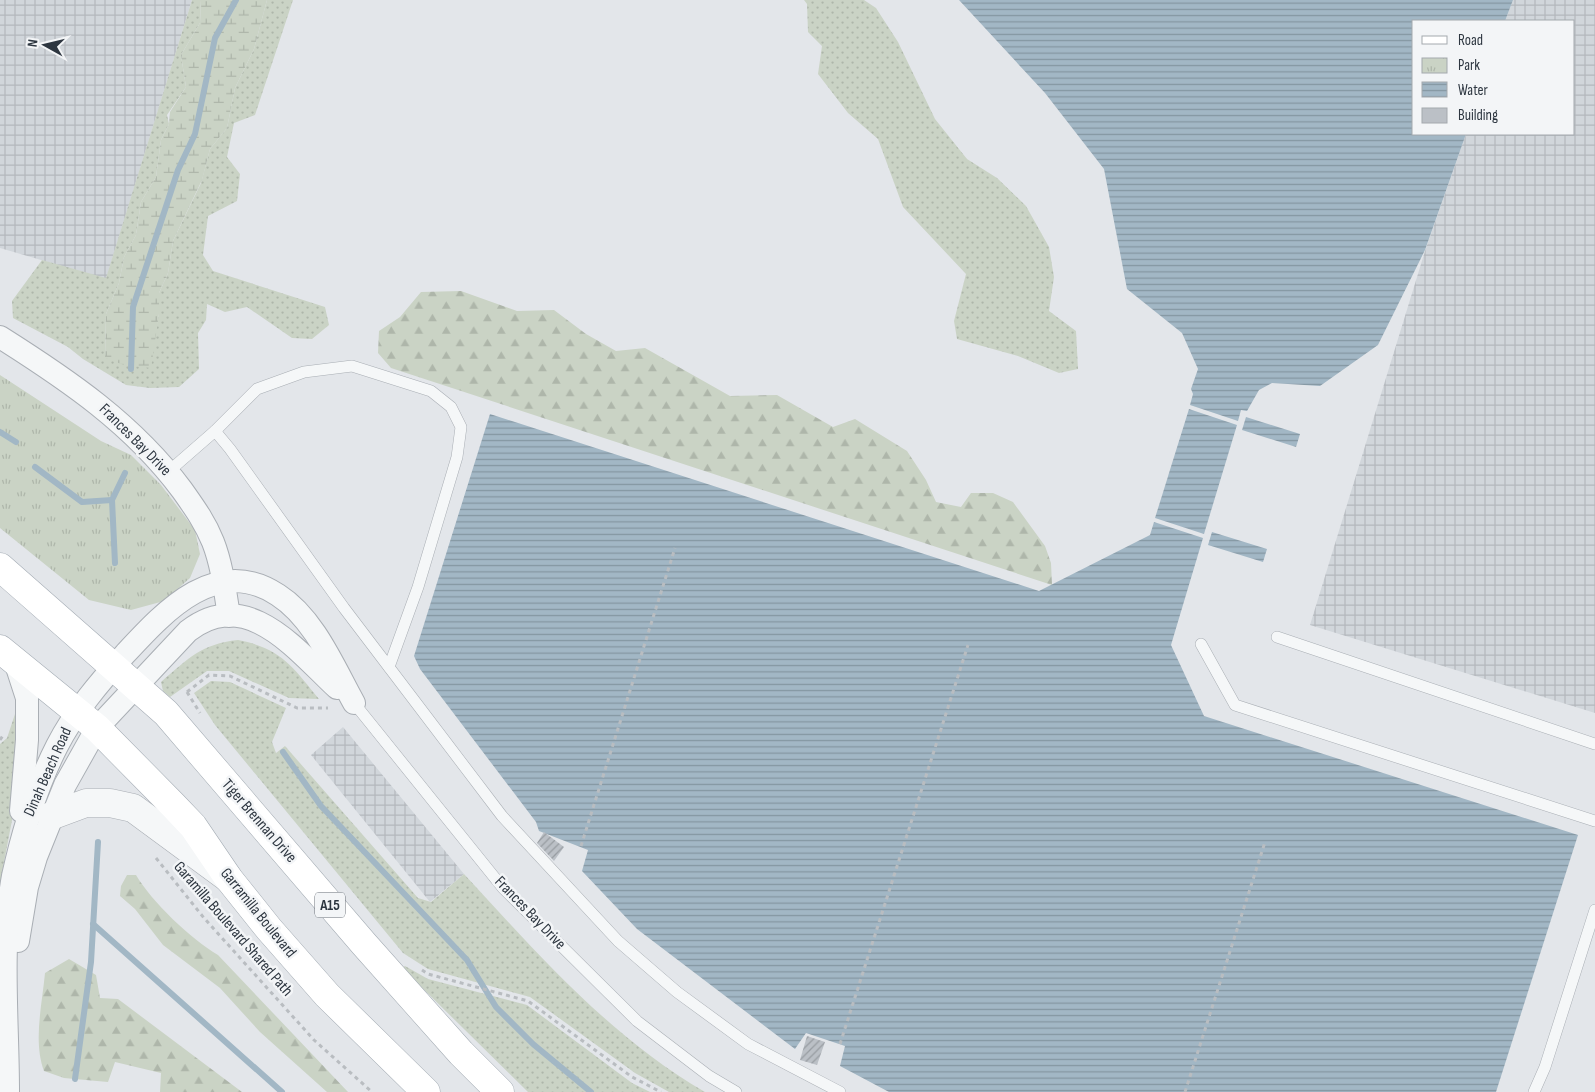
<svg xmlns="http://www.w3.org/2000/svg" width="1595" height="1092" font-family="'Sofia Sans Condensed',sans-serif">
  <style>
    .industrial { fill: url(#industrial-grid) }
    .grass { fill: url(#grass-dots) }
    .forest { fill: url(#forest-firs) }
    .wetland { fill: url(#wetland-marsh) }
    .park { fill: url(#park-tufts) }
    .water { fill: url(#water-rules) }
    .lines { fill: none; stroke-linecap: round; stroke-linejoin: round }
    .stream { stroke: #a2b7c5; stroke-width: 6 }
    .building { fill: url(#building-hatch) }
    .service-casing { stroke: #a9aeb4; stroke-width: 12 }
    .minor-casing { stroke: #a9aeb4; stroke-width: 24 }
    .tertiary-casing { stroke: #a9aeb4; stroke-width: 29 }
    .primary-casing { stroke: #a4acb4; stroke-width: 29 }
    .path { stroke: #b9bdc1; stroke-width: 3; stroke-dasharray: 4 4; stroke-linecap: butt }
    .service { stroke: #f5f7f8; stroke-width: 11 }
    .minor { stroke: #f5f7f8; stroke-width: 22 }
    .tertiary { stroke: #f5f7f8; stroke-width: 28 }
    .primary { stroke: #fff; stroke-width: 28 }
    .labels { text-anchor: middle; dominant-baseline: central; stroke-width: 5; stroke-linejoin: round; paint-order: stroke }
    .shield { fill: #f3f5f7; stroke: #686f77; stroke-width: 1 }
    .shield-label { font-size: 15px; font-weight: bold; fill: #2d3640 }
    .street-label { font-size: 16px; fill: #2d3640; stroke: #f3f5f7 }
  </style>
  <defs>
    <pattern id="industrial-grid" width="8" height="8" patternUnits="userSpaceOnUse" patternTransform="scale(1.25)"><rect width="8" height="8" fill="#d1d6db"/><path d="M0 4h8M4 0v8" fill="none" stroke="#b4b8bd"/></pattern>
    <pattern id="grass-dots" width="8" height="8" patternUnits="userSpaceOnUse" patternTransform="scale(1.25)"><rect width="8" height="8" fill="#cad3c5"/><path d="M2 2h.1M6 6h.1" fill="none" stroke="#aeb6aa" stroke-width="1.8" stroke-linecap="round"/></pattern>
    <pattern id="forest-firs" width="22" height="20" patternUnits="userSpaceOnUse" patternTransform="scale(1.25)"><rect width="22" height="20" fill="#cad3c5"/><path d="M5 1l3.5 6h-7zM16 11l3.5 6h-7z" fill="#aeb6aa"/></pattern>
    <pattern id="wetland-marsh" width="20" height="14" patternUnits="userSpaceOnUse" patternTransform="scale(1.25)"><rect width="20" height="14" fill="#cad3c5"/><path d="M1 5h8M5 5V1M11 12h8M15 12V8" fill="none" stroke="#aeb6aa"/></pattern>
    <pattern id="park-tufts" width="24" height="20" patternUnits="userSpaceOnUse" patternTransform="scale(1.25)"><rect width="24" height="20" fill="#cad3c5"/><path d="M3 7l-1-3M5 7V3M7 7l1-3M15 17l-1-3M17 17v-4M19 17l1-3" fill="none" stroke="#aeb6aa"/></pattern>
    <pattern id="water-rules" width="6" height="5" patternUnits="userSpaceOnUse" patternTransform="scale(1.25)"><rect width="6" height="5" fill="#a2b7c5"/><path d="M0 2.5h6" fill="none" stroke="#8496a1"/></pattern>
    <pattern id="building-hatch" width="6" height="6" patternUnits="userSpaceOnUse" patternTransform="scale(1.25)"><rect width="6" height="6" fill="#bbc0c6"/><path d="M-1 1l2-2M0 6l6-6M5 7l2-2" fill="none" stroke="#989da2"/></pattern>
  </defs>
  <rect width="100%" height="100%" fill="#e3e6ea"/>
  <g class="industrial">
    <polygon points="0,0 192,0 106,279 0,248"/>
    <polygon points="1513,0 1595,0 1595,713 1310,625 1425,251 1466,134 1574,134 1574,21 1505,21"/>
    <polygon points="343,727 464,874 430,902 311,755"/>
  </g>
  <g class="grass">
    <polygon points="192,0 201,0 200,23 181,55 186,87 167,115 169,124 161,140 156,177 141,202 136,235 124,257 119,283 106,314 105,358 154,339 159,314 159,293 168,273 173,241 201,183 210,149 227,128 235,88 254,49 267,0 293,0 255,115 234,123 227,157 240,174 237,201 208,216 203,255 213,271 325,307 329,325 312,339 292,338 247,307 225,312 207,304 206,320 198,333 199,369 179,387 150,388 126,385 83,359 68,347 13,318 12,301 42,260 106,278"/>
    <polygon points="804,0 864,0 876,8 898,42 935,119 967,159 997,178 1026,206 1049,247 1054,277 1049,311 1076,331 1078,369 1059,373 1018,356 957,339 954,321 966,274 903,207 878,139 848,113 818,74 822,46 808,32 807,4"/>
    <path d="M238 640C281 648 293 667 319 699L289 698 229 671H207L170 697 163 691 161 682C189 658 201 644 238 640Z"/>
    <path d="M211 681 230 682 286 708 272 742 276 753 285 746 418 898 431 902 464 874C538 954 610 1037 705 1092H669L635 1073 530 997 428 969 403 953 215 725 194 693Z"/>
    <polygon points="15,714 19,715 13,815 0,883 0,744 7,738"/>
    <polygon points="405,966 428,979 527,1005 632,1083 650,1092 528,1092 402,968"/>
  </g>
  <g class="forest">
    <polygon points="461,291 517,311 554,310 586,334 616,351 645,348 730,396 777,395 833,427 855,419 907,451 926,480 936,502 961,507 971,493 993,493 1013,502 1045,546 1051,563 1052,585 391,368 378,353 379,331 400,317 421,292"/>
    <path d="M127 875H136C152 902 191 939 218 955L348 1092H327L260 1032 220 988 163 945 135 909 120 896 121 886Z"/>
    <path d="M69 959 96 975 100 998 118 999 242 1092H160L161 1073 115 1062 108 1082 64 1078 44 1071C33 1042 42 1005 45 973Z"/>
  </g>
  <polygon class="wetland" points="201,0 267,0 254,49 235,88 227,128 210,149 202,180 173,241 168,273 159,293 159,314 151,368 124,365 105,358 106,314 119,283 124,257 136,235 141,202 156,177 161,140 169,124 170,112 186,87 181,55 200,23"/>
  <polygon class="park" points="0,375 101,441 131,455 161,485 195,530 200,554 190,578 164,601 131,610 89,600 0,528"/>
  <g class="water">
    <polygon points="959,0 1513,0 1505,21 1414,21 1414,134 1466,134 1425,250 1378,345 1320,386 1272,383 1259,390 1247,411 1241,410 1238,421 1190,405 1193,394 1191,389 1198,369 1182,333 1127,289 1104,169 1045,93"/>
    <polygon points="1189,409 1237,425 1204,534 1155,518"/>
    <polygon points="490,414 1039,591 1150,535 1154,522 1203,538 1171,645 1204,716 1578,835 1496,1092 889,1092 840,1066 845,1046 806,1033 795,1049 637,929 582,871 588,850 539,831 536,822 420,669 414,656"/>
    <polygon points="1246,417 1300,434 1296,447 1242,430"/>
    <polygon points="1212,532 1267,549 1263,562 1208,545"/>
  </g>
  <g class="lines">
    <g class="stream">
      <polyline points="131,369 133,307 178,170 195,134 215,38 236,0"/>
      <polyline points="0,432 16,442"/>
      <polyline points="35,467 82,502 112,500"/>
      <polyline points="115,563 112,500 125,473"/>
      <polyline points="283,752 321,806 467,960 496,1007 533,1044 591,1092"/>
      <polyline points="93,924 282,1092"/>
      <polyline points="75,1079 91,962 98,842"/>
    </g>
  </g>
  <g class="building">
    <polygon points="544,832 564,847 554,861 537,843"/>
    <polygon points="807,1036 825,1042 817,1065 800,1060"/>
  </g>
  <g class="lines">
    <defs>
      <g id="service">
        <polyline points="215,431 257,389 304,372 352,366 431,391 451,407 461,427 457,457 418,587 389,667"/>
        <polyline points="168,472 215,431 230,449 344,608 502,816 618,941 677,992 748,1044 840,1092"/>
        <polyline points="1277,637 1595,744"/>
        <polyline points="1201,644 1235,705 1595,821"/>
        <polyline points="354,703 503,888 637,1021 709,1076 736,1092"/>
        <polyline points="1534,1092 1545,1067 1595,910"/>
      </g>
      <g id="minor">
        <path d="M0 337C68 380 133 424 182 490 194 507 205 522 213 542 222 565 225 591 229 616"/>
        <polyline points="15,661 27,698 27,740 21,811"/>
        <path d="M18 941 27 887 36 857 65 785 97 728 188 631C247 585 297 651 337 688"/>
        <path d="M8 1092C8 1019 0 948 13 876 23 831 36 787 57 746 75 711 99 683 125 654 164 612 216 554 278 595 314 618 334 667 354 703"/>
      </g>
      <polyline id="tertiary" points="51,816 86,803 110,803 133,808 228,878"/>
      <g id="primary">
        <polyline points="0,567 166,713 364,944 461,1053 500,1092"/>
        <polyline points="0,649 97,728 173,805 193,826 229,879 269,929 327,995 426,1092"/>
      </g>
    </defs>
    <use href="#service" class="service-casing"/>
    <use href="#minor" class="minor-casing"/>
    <use href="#tertiary" class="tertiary-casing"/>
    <use href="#primary" class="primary-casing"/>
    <g class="path">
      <polyline points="187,692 200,713"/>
      <polyline points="187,692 209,675 230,676 297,708 328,708"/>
      <polyline points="0,740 4,734"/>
      <polyline points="581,846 675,548"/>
      <polyline points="156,858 204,918 314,1040 372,1092"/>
      <polyline points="422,970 428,974 528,1001 632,1077 661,1092"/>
      <polyline points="840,1044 968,645"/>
      <polyline points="1185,1092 1265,842"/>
    </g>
    <use href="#service" class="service"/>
    <use href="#minor" class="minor"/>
    <use href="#tertiary" class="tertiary"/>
    <use href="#primary" class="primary"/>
  </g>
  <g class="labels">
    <rect class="shield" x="315" y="892.5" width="30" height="25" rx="4"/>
    <g class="shield-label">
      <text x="330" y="905">A15</text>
    </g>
    <g class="street-label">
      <text transform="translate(135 440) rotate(45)">Frances Bay Drive</text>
      <text transform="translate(48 772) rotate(-66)">Dinah Beach Road</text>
      <text transform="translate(259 821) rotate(49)">Tiger Brennan Drive</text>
      <text transform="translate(258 913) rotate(51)">Garramilla Boulevard</text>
      <text transform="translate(530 913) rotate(46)">Frances Bay Drive</text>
      <text transform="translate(233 929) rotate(49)">Garamilla Boulevard Shared Path</text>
    </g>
  </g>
  <rect x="1412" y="20" width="162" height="115" fill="#f3f5f7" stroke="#a4a9ae"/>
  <rect x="1422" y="36" width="25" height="8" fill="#ffffff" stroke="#a4a9ae"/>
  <text x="1458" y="45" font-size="15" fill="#2d3640">Road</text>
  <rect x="1422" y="58" width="25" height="15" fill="url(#park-tufts)" stroke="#a4a9ae"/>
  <text x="1458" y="70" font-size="15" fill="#2d3640">Park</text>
  <rect x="1422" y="82" width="25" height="15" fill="url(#water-rules)" stroke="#a4a9ae"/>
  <text x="1458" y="95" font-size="15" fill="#2d3640">Water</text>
  <rect x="1422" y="108" width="25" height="15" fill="#bbc0c6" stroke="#a4a9ae"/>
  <text x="1458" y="120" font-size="15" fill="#2d3640">Building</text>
  <g transform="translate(45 45) rotate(278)" stroke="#f3f5f7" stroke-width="4" paint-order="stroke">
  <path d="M0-4L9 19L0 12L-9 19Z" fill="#2d3640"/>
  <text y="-8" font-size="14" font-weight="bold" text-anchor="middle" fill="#2d3640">N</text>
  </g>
</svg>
